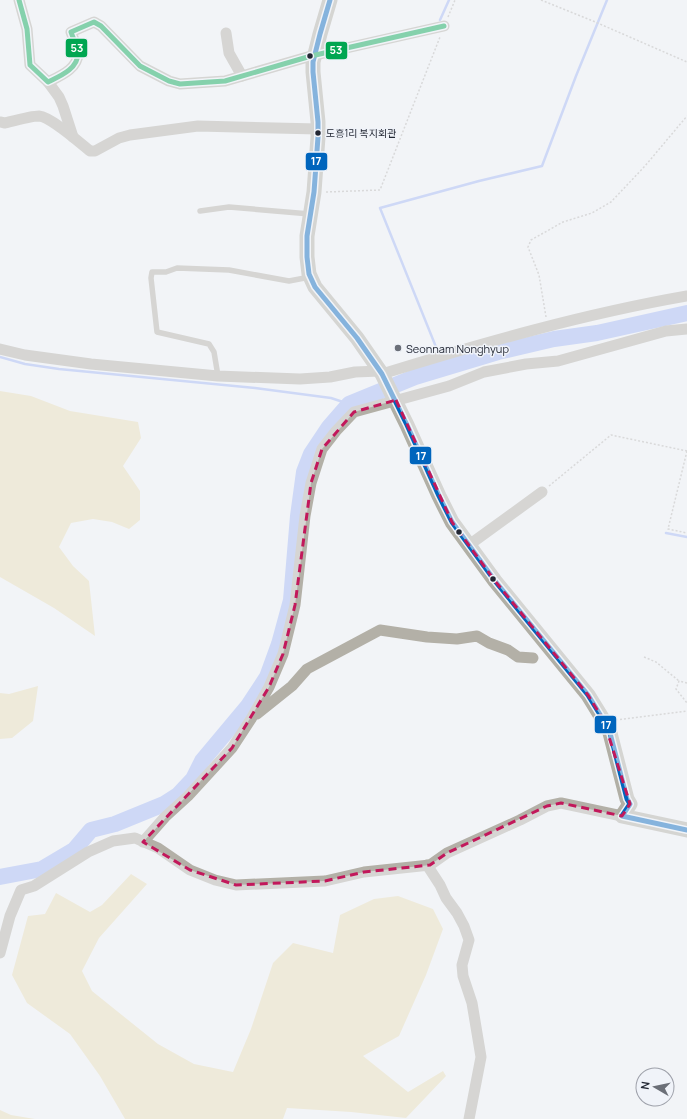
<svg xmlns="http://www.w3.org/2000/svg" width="687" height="1119" font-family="Manrope,'Noto Sans KR',sans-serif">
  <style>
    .green { fill: #e9deb7 }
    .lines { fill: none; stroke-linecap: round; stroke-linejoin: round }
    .stream { stroke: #a2b7f3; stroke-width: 2.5 }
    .river { stroke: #a2b7f3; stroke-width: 16 }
    .path { stroke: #bab8b5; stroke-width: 1.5; stroke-dasharray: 2 2; stroke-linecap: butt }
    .lane { stroke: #b3b0a7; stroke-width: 5.5 }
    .street { stroke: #b3b0a7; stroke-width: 11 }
    .secondary { stroke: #b1afa5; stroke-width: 15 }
    .bus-1-casing { stroke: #f0f3f9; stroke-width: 8 }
    .bus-2-casing { stroke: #f0f3f9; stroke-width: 8 }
    .bus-1 { stroke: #0065bd; stroke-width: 5 }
    .bus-2 { stroke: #00a651; stroke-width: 5 }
    .marked { fill: none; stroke: #c2185b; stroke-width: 3; stroke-dasharray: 8 5; stroke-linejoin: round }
    .bus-dot { fill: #222733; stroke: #f0f3f9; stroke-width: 1.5 }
    .poi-dot { fill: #6b6f78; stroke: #f0f3f9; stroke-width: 1.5 }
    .labels { text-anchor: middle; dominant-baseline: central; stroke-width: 3; stroke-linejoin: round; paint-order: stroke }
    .bus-label { font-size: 10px; fill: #222733; stroke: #f0f3f9; text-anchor: start }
    .poi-label { font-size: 11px; fill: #222733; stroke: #f0f3f9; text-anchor: start }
    .line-badge { stroke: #f0f3f9; stroke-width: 1.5 }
    .badge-label { font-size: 11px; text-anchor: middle; font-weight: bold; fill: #fff }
  </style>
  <rect width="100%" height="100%" fill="#f2f4f7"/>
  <g class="green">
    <polygon points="0,391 31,396 70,411 138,422 141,438 123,466 140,491 140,520 129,529 112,522 93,519 71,523 59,547 73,566 89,581 95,636 54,608 0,577"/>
    <polygon points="38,686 33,721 12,738 0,739 0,693 9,694"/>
    <polygon points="131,874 147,884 99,938 82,971 92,991 158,1044 194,1064 233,1072 251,1029 273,963 293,943 333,953 340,915 374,899 398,896 433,909 443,929 426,975 399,1036 363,1056 408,1092 443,1071 446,1076 406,1118 351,1112 287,1108 283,1119 125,1119 100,1076 70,1034 27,1003 12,975 28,916 45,914 56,893 90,912 102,905"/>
    <polygon points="0,1110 11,1115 35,1119 0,1119"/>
  </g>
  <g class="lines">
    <g class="stream">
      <polyline points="440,20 449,0"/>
      <polyline points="436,347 380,208 479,181 542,166 576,76 607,0"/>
      <polyline points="0,357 25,364 59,369 255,388 331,398 349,404"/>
      <polyline points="666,533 687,537"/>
    </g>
    <polyline class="river" points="0,877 42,869 74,850 91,830 115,824 164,804 178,795 193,779 202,761 248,706 267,677 279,644 291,600 298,516 304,472 311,454 329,427 349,404 415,377 498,352 554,339 597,333 687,313"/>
    <g class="path">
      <polyline points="541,0 593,21 687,62"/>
      <polyline points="448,17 455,0"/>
      <polyline points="326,192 380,190 440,37"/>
      <polyline points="546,317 539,275 528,247 531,240 563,222 592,213 611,202 645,166 687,116"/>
      <polyline points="687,451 668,529 687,533"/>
      <polyline points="549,486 611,435 687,451"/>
      <polyline points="644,657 656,662 679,681"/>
      <polyline points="687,683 679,681 676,689 687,703"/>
      <polyline points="616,720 687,711"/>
    </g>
    <g class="lane">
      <polyline points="200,211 229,207 310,214"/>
      <polyline points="218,376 214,352 209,344 157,332 151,278 152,272 166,272 177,268 229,270 289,281 310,277"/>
    </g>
    <g class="street">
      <path d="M19 0 27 29 30 65 48 82C60 76 78 69 78 53 77 46 73 38 71 32L94 22 101 26 140 66 169 81 180 84 225 81 311 56 444 26"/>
      <polyline points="226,33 229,53 242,76"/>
      <polyline points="48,82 59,97 63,106 73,137"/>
      <path d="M0 122 5 123C13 121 31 116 39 116 51 117 80 143 90 151H95L119 138 130 135 198 126 318 129"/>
      <polyline points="0,349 25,355 91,364 218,376 300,379 330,377 355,372 380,371"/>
      <path d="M382 374C482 343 584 314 687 296"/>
      <polyline points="469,545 542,492"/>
      <polyline points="257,714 292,686 307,669 380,630 427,637 457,639 477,636 489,643 508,650 518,657 533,658"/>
      <polyline points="143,842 165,817 188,796 232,748 251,719 269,687 283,654 295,605 305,516 311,483 322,449 336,431 354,412 449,386 484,372 526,364 558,361 666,331 687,329"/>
      <polyline points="427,865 440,885 446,898 457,913 464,926 469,940 462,965 463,976 472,1003 481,1057 469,1119"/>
      <polyline points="0,953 10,916 21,890 34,886 88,852 113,841 135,838 158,848 190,870 215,880 236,885 325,881 364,872 430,865 447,853 520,820 547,806 561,803 622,816"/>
    </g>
    <polyline class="secondary" points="330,0 320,34 313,62 313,72 318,122 318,137 314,192 307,236 307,257 309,274 315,287 357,338 382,374 407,425 439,496 452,522 495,581 588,695 604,721 610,733 627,799 630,804 622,816 687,830"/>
    <defs>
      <polyline id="bus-1" points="330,0 320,34 313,62 313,72 318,122 318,137 314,192 307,236 307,257 309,274 315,287 357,338 382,374 407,425 439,496 452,522 495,581 588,695 604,721 610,733 627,799 630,804 622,816 687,830"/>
      <path id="bus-2" d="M19 0 27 29 30 65 48 82C60 76 78 69 78 53 77 46 73 38 71 32L94 22 101 26 140 66 169 81 180 84 225 81 311 56 444 26"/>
    </defs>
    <use href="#bus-1" class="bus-1-casing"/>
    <use href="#bus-2" class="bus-2-casing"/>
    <use href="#bus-1" class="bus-1"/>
    <use href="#bus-2" class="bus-2"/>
  </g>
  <path d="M0 0H687V1119H0ZM396 400 452 522 495 581 588 695 604 721 630 804 622 816 561 803 547 806 447 853 430 865 364 872 325 881 236 885 190 870 143 842 232 748 269 687 283 654 295 605 311 483 322 449 354 412Z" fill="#f2f4f7" fill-opacity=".55" fill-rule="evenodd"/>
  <path class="marked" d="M396 400 452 522 495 581 588 695 604 721 630 804 622 816 561 803 547 806 447 853 430 865 364 872 325 881 236 885 190 870 143 842 232 748 269 687 283 654 295 605 311 483 322 449 354 412Z"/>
  <g class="bus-dot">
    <circle cx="310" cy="56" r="3.5"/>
    <circle cx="318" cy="133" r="3.5"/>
    <circle cx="459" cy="532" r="3.5"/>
    <circle cx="493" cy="579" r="3.5"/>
  </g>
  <circle class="poi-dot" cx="398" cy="348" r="4"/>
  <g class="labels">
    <g class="bus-label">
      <text x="326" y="133">도흥1리 복지회관</text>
    </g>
    <g class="poi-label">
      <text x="406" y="348">Seonnam Nonghyup</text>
    </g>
  </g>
  <g class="line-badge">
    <rect x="65" y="38" width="23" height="20" rx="4" fill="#00a651"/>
    <rect x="325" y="41" width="23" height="19" rx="4" fill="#00a651"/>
    <rect x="305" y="152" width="23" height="19" rx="4" fill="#0065bd"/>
    <rect x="409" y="446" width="23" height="19" rx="4" fill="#0065bd"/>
    <rect x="594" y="715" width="23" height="19" rx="4" fill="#0065bd"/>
  </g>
  <g class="badge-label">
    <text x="77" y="52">53</text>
    <text x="336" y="54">53</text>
    <text x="316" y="165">17</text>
    <text x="421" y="460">17</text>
    <text x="606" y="729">17</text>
  </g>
  <g transform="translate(655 1087) rotate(279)"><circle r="19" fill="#f0f3f9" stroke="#9ea1aa"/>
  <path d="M0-3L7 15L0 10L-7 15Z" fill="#6b6f78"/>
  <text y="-6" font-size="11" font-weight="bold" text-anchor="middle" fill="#222733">N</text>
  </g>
</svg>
